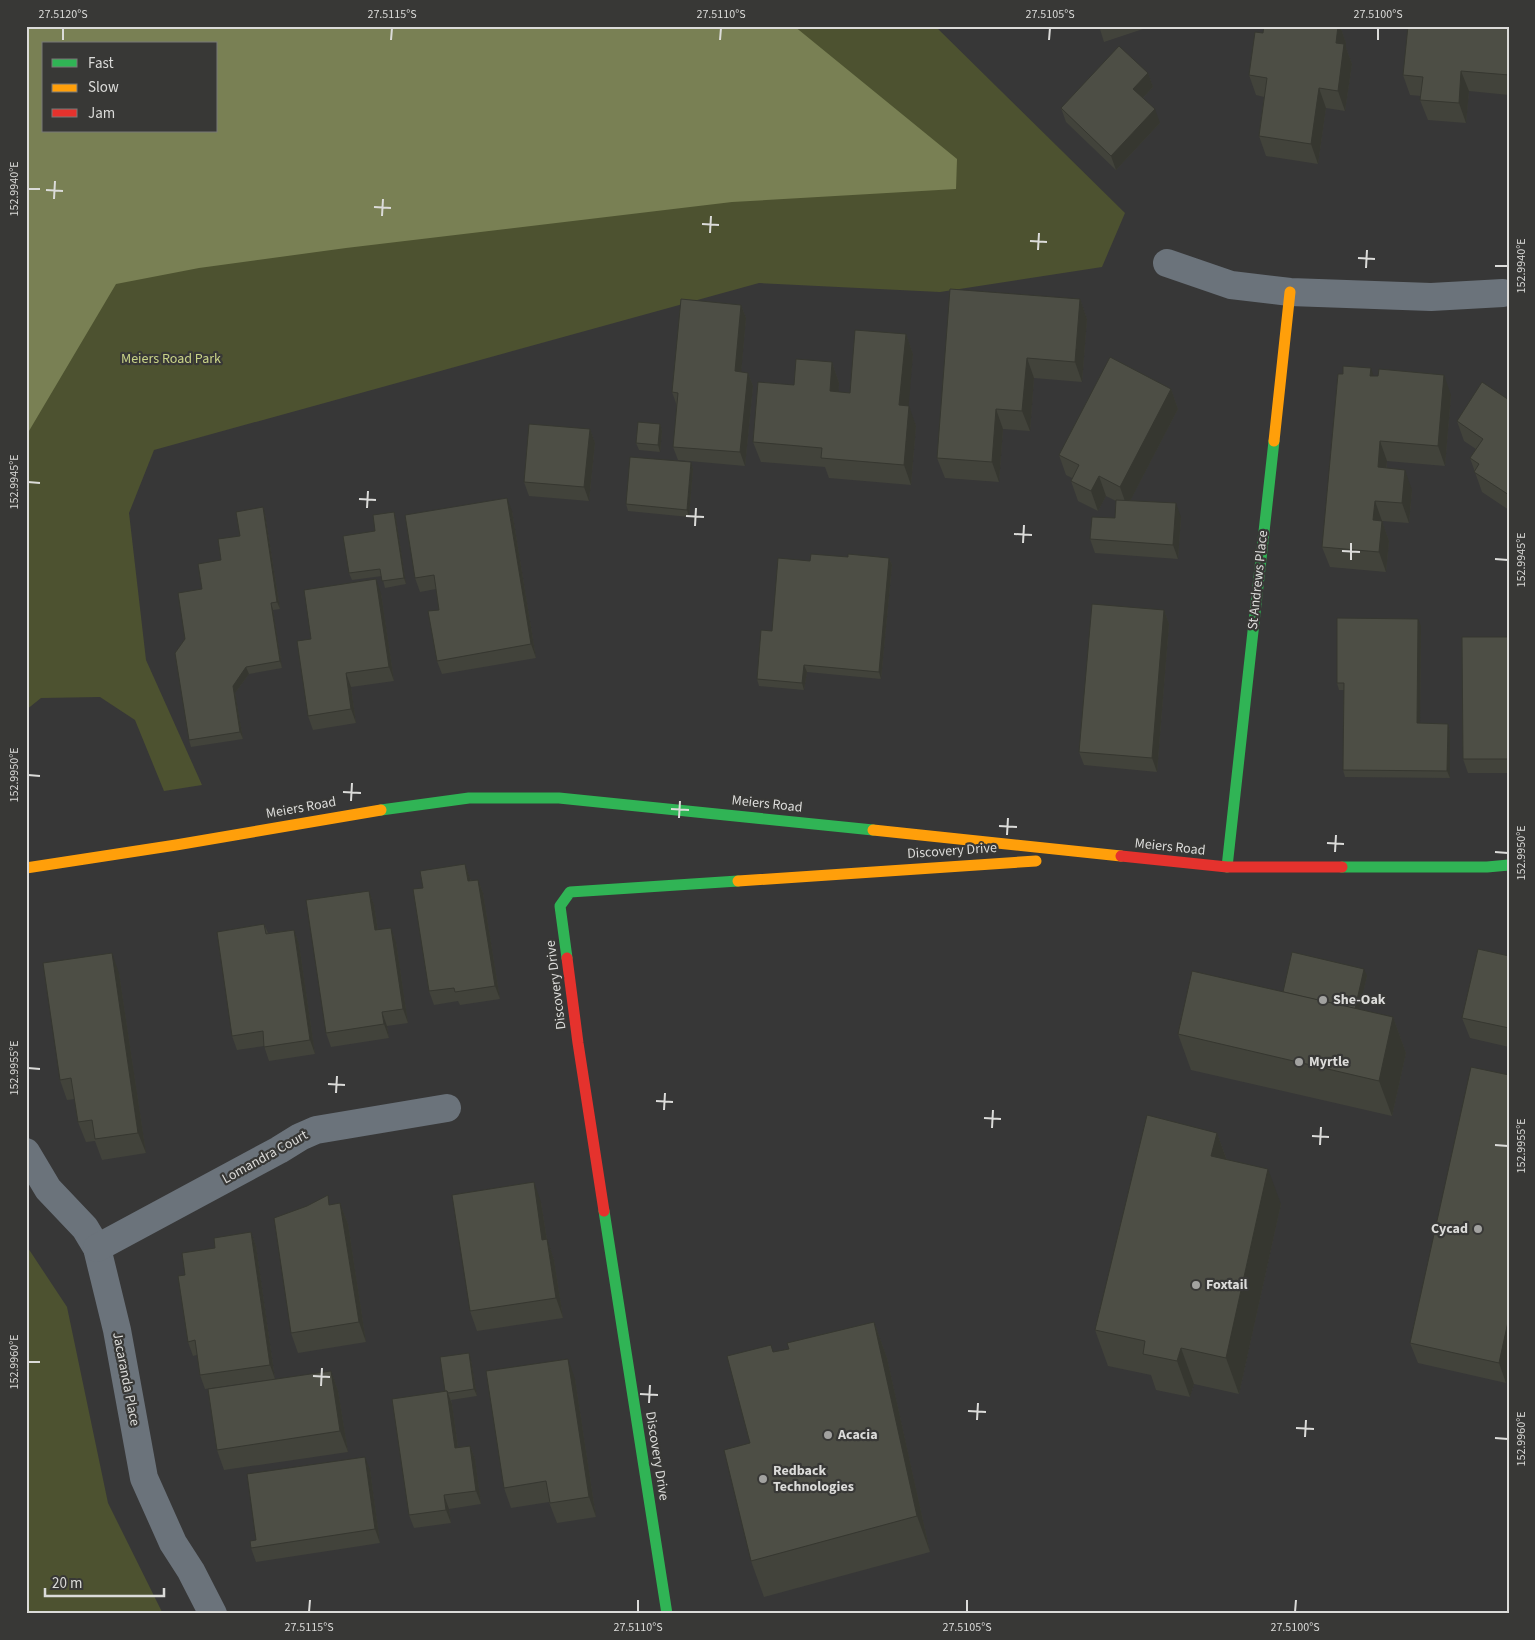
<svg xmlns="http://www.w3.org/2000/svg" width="1535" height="1640" font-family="'Source Sans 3',sans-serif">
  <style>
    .green { fill: #4d5230; fill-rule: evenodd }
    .water { fill: #798054; fill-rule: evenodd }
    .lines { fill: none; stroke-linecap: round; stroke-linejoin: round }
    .street { stroke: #6b737b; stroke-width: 28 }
    .fast { stroke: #30b455; stroke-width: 11 }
    .slow { stroke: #ff9f0a; stroke-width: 11 }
    .jam { stroke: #e5322d; stroke-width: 11 }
    .wall { fill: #42433b }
    .shaded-wall { fill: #363730 }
    .building { fill: #4d4e45; stroke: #363730 }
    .ticks { fill: none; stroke: #dbdbd9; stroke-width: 2 }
    .poi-dot { fill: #a2a2a0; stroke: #383836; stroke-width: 2 }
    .labels { text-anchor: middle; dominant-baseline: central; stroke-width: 4.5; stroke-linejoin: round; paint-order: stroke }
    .park-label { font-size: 14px; fill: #c9d388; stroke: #383836 }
    .street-label { font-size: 14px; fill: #dbdbd9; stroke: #383836 }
    .poi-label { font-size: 14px; font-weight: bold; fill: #dbdbd9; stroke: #383836; text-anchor: start }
    .neatline { fill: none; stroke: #dbdbd9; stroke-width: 2 }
    .ticks-label { font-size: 12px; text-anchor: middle; fill: #dbdbd9 }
  </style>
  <rect width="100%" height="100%" fill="#373737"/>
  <g class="green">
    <path d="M26 26H935L1125 213 1102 267 940 292 759 283 154 450 129 513 146 660 202 785 164 791 135 720 100 697 41 698 26 710ZM44 44H216V131H44Z"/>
    <polygon points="26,1245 67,1307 108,1503 163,1614 26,1614"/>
  </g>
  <path class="water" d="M26 26H794L957 159 956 189 732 202 346 248 199 268 116 284 26 436ZM44 44H216V131H44Z"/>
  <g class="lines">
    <g class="street">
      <polyline points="1167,263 1231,285 1290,292 1431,297 1503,293"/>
      <polyline points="26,1152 48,1189 85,1228 97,1248 117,1330 144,1478 173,1543 191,1571 213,1614"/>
      <polyline points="97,1248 279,1150 300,1137 316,1130 447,1108"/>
    </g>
    <g class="fast">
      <polyline points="381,810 469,798 559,798 873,830"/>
      <polyline points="1227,867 1274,441"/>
      <polyline points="1342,867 1487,867 1509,865"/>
      <polyline points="567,958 560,906 570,892 738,881"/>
      <polyline points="604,1211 667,1614"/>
    </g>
    <g class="slow">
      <polyline points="1274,441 1290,292"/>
      <polyline points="873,830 1121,856"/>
      <polyline points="26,868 176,845 381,810"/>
      <polyline points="738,881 1036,861"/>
    </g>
    <g class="jam">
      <polyline points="1121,856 1227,867 1342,867"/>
      <polyline points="567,958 578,1043 604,1211"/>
    </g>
  </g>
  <g class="wall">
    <polygon points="1099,26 1152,26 1104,42"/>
    <polygon points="1264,26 1340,26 1346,43 1346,48 1352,64 1345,111 1326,108 1318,164 1266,156 1259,136 1264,97 1256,95 1249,75 1263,33"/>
    <polygon points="1509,26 1509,95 1469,91 1466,123 1428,120 1420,100 1421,96 1410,95 1403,75"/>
    <polygon points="1148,73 1153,87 1143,98 1160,123 1116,170 1066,122 1061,108"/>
    <polygon points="1080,299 1087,319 1082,382 1034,378 1030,431 1003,429 999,482 945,478 937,458"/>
    <polygon points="741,305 746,318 741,372 748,373 753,386 745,466 678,460 673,447 677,406 672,392"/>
    <polygon points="906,334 913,354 908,406 916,426 911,485 829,478 825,467 761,462 753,442 794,385 832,362 839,383 838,392 850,393"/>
    <polygon points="1373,376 1451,395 1445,466 1387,461 1387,468 1412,490 1409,523 1382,521 1389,541 1386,572 1330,567 1322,547"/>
    <polygon points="1171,389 1178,409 1130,501 1181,517 1178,559 1095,553 1090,539 1115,518 1116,501 1106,496 1098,511 1078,501 1071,481 1072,478 1066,475 1059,455"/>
    <polygon points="1509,400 1509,510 1482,492 1470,458 1476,449 1464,441 1457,421"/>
    <polygon points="660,424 662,431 660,452 639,450 636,443"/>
    <polygon points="590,429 595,443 589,501 529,496 524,482"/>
    <polygon points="691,462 693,469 689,517 628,511 626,504"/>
    <polygon points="263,507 265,514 280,609 273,610 282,668 249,674 235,693 243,739 191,747 189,740 185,639 202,589 240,536"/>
    <polygon points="512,511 536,658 442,674 437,661 439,610 436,589 420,592 415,578"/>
    <polygon points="394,512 396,519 406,584 385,588 382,576 352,580 349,573 375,531"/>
    <polygon points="848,557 889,558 892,565 881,679 807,672 804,690 759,686 757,679 772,631 810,561"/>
    <polygon points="381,593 394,681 351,687 356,723 313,730 308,716 311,639"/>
    <polygon points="1164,610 1169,624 1157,772 1084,765 1079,752"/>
    <polygon points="1421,626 1420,723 1448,724 1450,731 1450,778 1345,777 1343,770 1344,690 1339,690 1337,683"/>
    <polygon points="1509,637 1509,773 1468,773 1463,759"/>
    <polygon points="465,864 471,881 478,880 483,893 500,999 460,1005 458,1001 434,1005 429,991 423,888"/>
    <polygon points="369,891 374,905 378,930 391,928 396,942 408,1023 387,1026 389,1038 331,1047 326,1033"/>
    <polygon points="264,924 268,933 294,930 299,944 315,1054 269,1061 264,1046 237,1050 232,1036"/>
    <polygon points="1509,956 1509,1047 1470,1038 1462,1018"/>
    <polygon points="119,973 146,1153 102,1160 95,1141 86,1142 78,1122 75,1099 67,1100 60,1080"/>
    <polygon points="1367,976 1359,1010 1393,1017 1406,1053 1392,1116 1191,1070 1178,1034 1283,992"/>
    <polygon points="1509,1075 1509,1371 1506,1383 1418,1363 1410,1343"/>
    <polygon points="1217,1133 1227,1160 1281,1204 1239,1394 1194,1384 1190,1397 1156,1390 1151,1375 1108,1366 1095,1330"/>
    <polygon points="541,1202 547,1240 554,1260 563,1318 477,1331 470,1311"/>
    <polygon points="340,1203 348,1224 366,1342 298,1353 291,1333 307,1206 331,1205"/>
    <polygon points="251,1232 256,1246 275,1379 205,1389 200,1375 197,1355 193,1356 188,1342 185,1275 215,1248"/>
    <polygon points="874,1322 887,1358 930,1552 764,1597 751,1561 750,1443 773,1352 789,1349"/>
    <polygon points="471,1360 477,1396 451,1400 452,1404 458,1447 470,1446 475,1459 481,1504 449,1509 451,1523 414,1528 409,1515 445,1391"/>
    <polygon points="331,1371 338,1391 348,1452 224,1470 217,1450"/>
    <polygon points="575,1379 596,1517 557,1523 549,1502 511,1508 504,1488"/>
    <polygon points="370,1470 380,1543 256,1562 251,1548 256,1540"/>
  </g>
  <g class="shaded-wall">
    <polygon points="1338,26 1340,26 1346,43 1346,48 1352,64 1345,111 1338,91 1336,43"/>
    <polygon points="1461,71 1469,91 1466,123 1459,103"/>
    <polygon points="1148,73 1153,87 1138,103 1133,89"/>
    <polygon points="1319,88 1326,108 1318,164 1311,144"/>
    <polygon points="1155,109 1160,123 1116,170 1111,156"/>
    <polygon points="1080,299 1087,319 1082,382 1075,362"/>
    <polygon points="741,305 746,318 740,385 735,371"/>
    <polygon points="906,334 913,354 907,425 899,405"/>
    <polygon points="1027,358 1034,378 1030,431 1022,411"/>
    <polygon points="832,362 839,383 837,411 830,391"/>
    <polygon points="1371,368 1378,389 1370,376"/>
    <polygon points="748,373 753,386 745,466 740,452"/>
    <polygon points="1444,375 1451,395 1445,466 1438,446"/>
    <polygon points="1171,389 1178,409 1127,507 1120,487"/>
    <polygon points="909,406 916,426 911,485 904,465"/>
    <polygon points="996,409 1003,429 999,482 992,462"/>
    <polygon points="660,424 662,431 660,452 658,445"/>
    <polygon points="590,429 595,443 589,501 584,487"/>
    <polygon points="1380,441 1387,461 1385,487 1378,467"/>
    <polygon points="691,462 693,469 689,517 687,510"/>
    <polygon points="1405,470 1412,490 1409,523 1402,503"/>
    <polygon points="1099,476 1106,496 1098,511 1091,491"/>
    <polygon points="507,498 512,511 536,658 531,644"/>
    <polygon points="1375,501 1389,541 1386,572 1379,552 1373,520"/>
    <polygon points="1176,503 1181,517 1178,559 1173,545"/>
    <polygon points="263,507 265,514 280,609 277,602"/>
    <polygon points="394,512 396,519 406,584 404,578"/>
    <polygon points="889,558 892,565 881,679 879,672"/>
    <polygon points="376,579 381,593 394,681 389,667"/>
    <polygon points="271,603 273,610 282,668 280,661"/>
    <polygon points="1164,610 1169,624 1157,772 1152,758"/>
    <polygon points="1418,619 1421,626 1420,730 1417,723"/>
    <polygon points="804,665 807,672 804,690 802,683"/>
    <polygon points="246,667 249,674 235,693 243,739 240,732 233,686"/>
    <polygon points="346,673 351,687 356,723 351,709"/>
    <polygon points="1448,724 1450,731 1450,778 1447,771"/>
    <polygon points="465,864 470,878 473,895 468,881"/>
    <polygon points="478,880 483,893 500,999 495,986"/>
    <polygon points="369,891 374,905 380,944 375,930"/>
    <polygon points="391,928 396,942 408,1023 403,1009"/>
    <polygon points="294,930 299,944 315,1054 310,1040"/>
    <polygon points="112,953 119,973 146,1153 138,1133"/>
    <polygon points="1364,969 1367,976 1352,1040 1349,1033"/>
    <polygon points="382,1012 387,1026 389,1038 384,1024"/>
    <polygon points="1393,1017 1406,1053 1392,1116 1379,1081"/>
    <polygon points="1217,1133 1230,1169 1211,1156"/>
    <polygon points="1268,1169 1281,1204 1239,1394 1226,1358"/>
    <polygon points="534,1182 541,1202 550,1260 542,1240"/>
    <polygon points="340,1203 348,1224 366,1342 359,1322"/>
    <polygon points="251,1232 256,1246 275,1379 270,1365"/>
    <polygon points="547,1239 554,1260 563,1318 556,1298"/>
    <polygon points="1509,1317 1509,1371 1506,1383 1499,1363"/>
    <polygon points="874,1322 887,1358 930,1552 917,1516"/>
    <polygon points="1181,1348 1194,1384 1190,1397 1177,1361"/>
    <polygon points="469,1353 471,1360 477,1396 474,1389"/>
    <polygon points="568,1359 575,1379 596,1517 589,1497"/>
    <polygon points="331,1371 338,1391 348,1452 340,1431"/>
    <polygon points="447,1391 452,1404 460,1462 455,1448"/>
    <polygon points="470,1446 475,1459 481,1504 476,1491"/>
    <polygon points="365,1457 370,1470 380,1543 375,1529"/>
    <polygon points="444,1495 449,1509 451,1523 446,1510"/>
  </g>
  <g class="building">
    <polygon points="1264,26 1338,26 1336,43 1344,44 1338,91 1319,88 1311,144 1259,136 1267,78 1249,75 1255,32 1263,33"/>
    <polygon points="1408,26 1509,26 1509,75 1461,71 1459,103 1420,100 1423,77 1403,75"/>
    <polygon points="1119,46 1148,73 1133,89 1155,109 1111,156 1061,108"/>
    <polygon points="950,289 1080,299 1075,362 1027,358 1022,411 996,409 992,462 937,458"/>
    <polygon points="681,299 741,305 735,371 748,373 740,452 673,447 678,393 672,392"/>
    <polygon points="855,330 906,334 899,405 909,406 904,465 821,458 822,448 753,442 758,382 794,385 796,359 832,362 830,391 850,393"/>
    <polygon points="1110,357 1171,389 1120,487 1099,476 1091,491 1071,481 1079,465 1059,455"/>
    <polygon points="1343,366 1371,368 1370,376 1378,376 1379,369 1444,375 1438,446 1380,441 1378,467 1405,470 1402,503 1375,501 1373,520 1382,521 1379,552 1322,547 1338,374 1343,374"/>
    <polygon points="1482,382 1509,400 1509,495 1474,472 1479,464 1470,458 1483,439 1457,421"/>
    <polygon points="638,422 660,424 658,445 636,443"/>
    <polygon points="529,424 590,429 584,487 524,482"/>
    <polygon points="630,457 691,462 687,510 626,504"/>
    <polygon points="507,498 531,644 437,661 428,611 439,610 434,575 415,578 405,515"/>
    <polygon points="1116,500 1176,503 1173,545 1090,539 1092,517 1115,518"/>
    <polygon points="263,507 277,602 271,603 280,661 246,667 233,686 240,732 189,740 175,653 185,639 178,593 202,589 198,564 221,560 218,539 240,536 236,512"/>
    <polygon points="394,512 404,578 382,581 380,569 349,573 343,536 375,531 373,515"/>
    <polygon points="811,554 848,557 848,554 889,558 879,672 804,665 802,683 757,679 761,630 772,631 778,558 810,561"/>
    <polygon points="376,579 389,667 346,673 351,709 308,716 297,641 311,639 304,590"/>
    <polygon points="1092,604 1164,610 1152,758 1079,752"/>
    <polygon points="1337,618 1418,619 1417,723 1448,724 1447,771 1343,770 1344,683 1337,683"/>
    <polygon points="1462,637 1509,637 1509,759 1463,759"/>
    <polygon points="465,864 468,881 478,880 495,986 455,992 454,988 429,991 413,889 423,888 420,871"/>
    <polygon points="369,891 375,930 391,928 403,1009 382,1012 384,1024 326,1033 306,900"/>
    <polygon points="264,924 266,934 294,930 310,1040 264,1047 263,1031 232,1036 217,932"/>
    <polygon points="1478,949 1509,956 1509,1028 1462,1018"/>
    <polygon points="1292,952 1364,969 1355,1009 1283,992"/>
    <polygon points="112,953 138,1133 95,1139 92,1120 78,1122 71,1078 60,1080 43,963"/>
    <polygon points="1192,971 1393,1017 1379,1081 1178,1034"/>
    <polygon points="1471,1067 1509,1075 1509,1317 1499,1363 1410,1343"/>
    <polygon points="1147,1115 1217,1133 1211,1156 1268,1169 1226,1358 1181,1348 1177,1361 1143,1354 1145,1341 1095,1330"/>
    <polygon points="534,1182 542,1240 547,1239 556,1298 470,1311 452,1195"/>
    <polygon points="328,1195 329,1205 340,1203 359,1322 291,1333 274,1218 307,1206"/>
    <polygon points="251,1232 270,1365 200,1375 195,1340 188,1342 178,1276 185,1275 182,1253 215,1248 214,1238"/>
    <polygon points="874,1322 917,1516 751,1561 724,1450 750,1443 727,1356 771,1345 773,1352 789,1349 787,1343"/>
    <polygon points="469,1353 474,1389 448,1393 447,1391 445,1391 440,1357"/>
    <polygon points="568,1359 589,1497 550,1503 546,1481 504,1488 486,1371"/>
    <polygon points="331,1371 340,1431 217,1450 208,1389"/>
    <polygon points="447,1391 455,1448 470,1446 476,1491 444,1495 446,1510 409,1515 392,1399"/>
    <polygon points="365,1457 375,1529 251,1548 250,1541 256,1540 247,1474"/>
  </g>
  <path class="ticks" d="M63 40V28M391 40 392 28M720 40 721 28M1049 40 1050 28M1378 40V28M28 189H40M46 190 63 191M54 199 55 181M374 207 391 208M382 216 383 199M702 224 719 225M710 233 711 216M1030 241 1047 242M1038 250 1039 233M1358 258 1375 259M1495 266H1508M1366 268 1367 250M28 482 40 483M359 499 376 500M367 508 368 491M686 516 704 517M695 526 696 508M1014 534 1032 535M1023 543 1024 525M1342 551 1360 552M1495 559 1508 560M1351 560V543M28 775 40 776M343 792 361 793M351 801 352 783M671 809 689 810M679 818 680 801M999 826 1017 827M1007 835 1008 818M1327 843 1344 844M1335 852 1336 835M1495 852 1508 853M28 1068 40 1069M328 1084 345 1085M336 1093 337 1076M656 1101 673 1102M664 1110 665 1093M984 1118 1001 1119M992 1128 993 1110M1312 1136 1329 1137M1320 1145 1321 1127M1495 1145 1508 1146M28 1362H40M313 1376 330 1377M321 1386 322 1368M640 1394 658 1395M649 1403 650 1385M968 1411 986 1412M977 1420 978 1403M1296 1428 1314 1429M1305 1437 1306 1420M1495 1438 1508 1439M309 1612 310 1600M638 1612V1600M967 1612V1600M1295 1612 1296 1600"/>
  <g class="poi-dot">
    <circle cx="1323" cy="1000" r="5"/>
    <circle cx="1299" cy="1062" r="5"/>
    <circle cx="1478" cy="1229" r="5"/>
    <circle cx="1196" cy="1285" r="5"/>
    <circle cx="828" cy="1435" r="5"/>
    <circle cx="763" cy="1479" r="5"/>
  </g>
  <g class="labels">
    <g class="park-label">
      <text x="171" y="359">Meiers Road Park</text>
    </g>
    <g class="street-label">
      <text transform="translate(1258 580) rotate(-84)">St Andrews Place</text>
      <text transform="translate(767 804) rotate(6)">Meiers Road</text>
      <text transform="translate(301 808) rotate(-10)">Meiers Road</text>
      <text transform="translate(1170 847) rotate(6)">Meiers Road</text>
      <text transform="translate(952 851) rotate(-4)">Discovery Drive</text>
      <text transform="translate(556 985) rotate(-97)">Discovery Drive</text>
      <text transform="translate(265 1157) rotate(-29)">Lomandra Court</text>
      <text transform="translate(126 1379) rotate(79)">Jacaranda Place</text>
      <text transform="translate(657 1456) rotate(81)">Discovery Drive</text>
    </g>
    <g class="poi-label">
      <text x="1333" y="1000">She-Oak</text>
      <text x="1309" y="1062">Myrtle</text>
      <text x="1468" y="1229" text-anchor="end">Cycad</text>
      <text x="1206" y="1285">Foxtail</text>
      <text x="838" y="1435">Acacia</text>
      <text x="773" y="1471">Redback<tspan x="773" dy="16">Technologies</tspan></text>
    </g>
  </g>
  <rect width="1535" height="1640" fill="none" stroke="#383836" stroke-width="55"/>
  <rect x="42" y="42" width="175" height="90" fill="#383836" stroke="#797977"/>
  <rect x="52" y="59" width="25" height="8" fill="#30b455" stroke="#797977"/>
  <text x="88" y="68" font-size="15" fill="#dbdbd9">Fast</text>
  <rect x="52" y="84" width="25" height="8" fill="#ff9f0a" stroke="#797977"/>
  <text x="88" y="92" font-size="15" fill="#dbdbd9">Slow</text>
  <rect x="52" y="109" width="25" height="8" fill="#e5322d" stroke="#797977"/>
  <text x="88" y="118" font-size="15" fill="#dbdbd9">Jam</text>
  <path d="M45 1588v8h119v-8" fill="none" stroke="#dbdbd9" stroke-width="2.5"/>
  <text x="52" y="1588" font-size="15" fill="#dbdbd9" stroke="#383836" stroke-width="4" paint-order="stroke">20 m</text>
  <rect x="28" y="28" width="1480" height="1584" class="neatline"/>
  <g class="ticks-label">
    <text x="63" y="18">27.5120°S</text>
    <text x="392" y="18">27.5115°S</text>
    <text x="721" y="18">27.5110°S</text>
    <text x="1050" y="18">27.5105°S</text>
    <text x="1378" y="18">27.5100°S</text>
    <text transform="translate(14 189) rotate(-90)" y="4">152.9940°E</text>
    <text transform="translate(1521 266) rotate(-90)" y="4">152.9940°E</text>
    <text transform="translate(14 482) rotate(-90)" y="4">152.9945°E</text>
    <text transform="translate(1521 560) rotate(-90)" y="4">152.9945°E</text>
    <text transform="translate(14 775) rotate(-90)" y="4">152.9950°E</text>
    <text transform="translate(1521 853) rotate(-90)" y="4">152.9950°E</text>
    <text transform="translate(14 1068) rotate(-90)" y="4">152.9955°E</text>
    <text transform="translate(1521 1146) rotate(-90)" y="4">152.9955°E</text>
    <text transform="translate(14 1362) rotate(-90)" y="4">152.9960°E</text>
    <text transform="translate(1521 1439) rotate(-90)" y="4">152.9960°E</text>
    <text x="309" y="1631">27.5115°S</text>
    <text x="638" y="1631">27.5110°S</text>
    <text x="967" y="1631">27.5105°S</text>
    <text x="1295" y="1631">27.5100°S</text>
  </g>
</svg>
